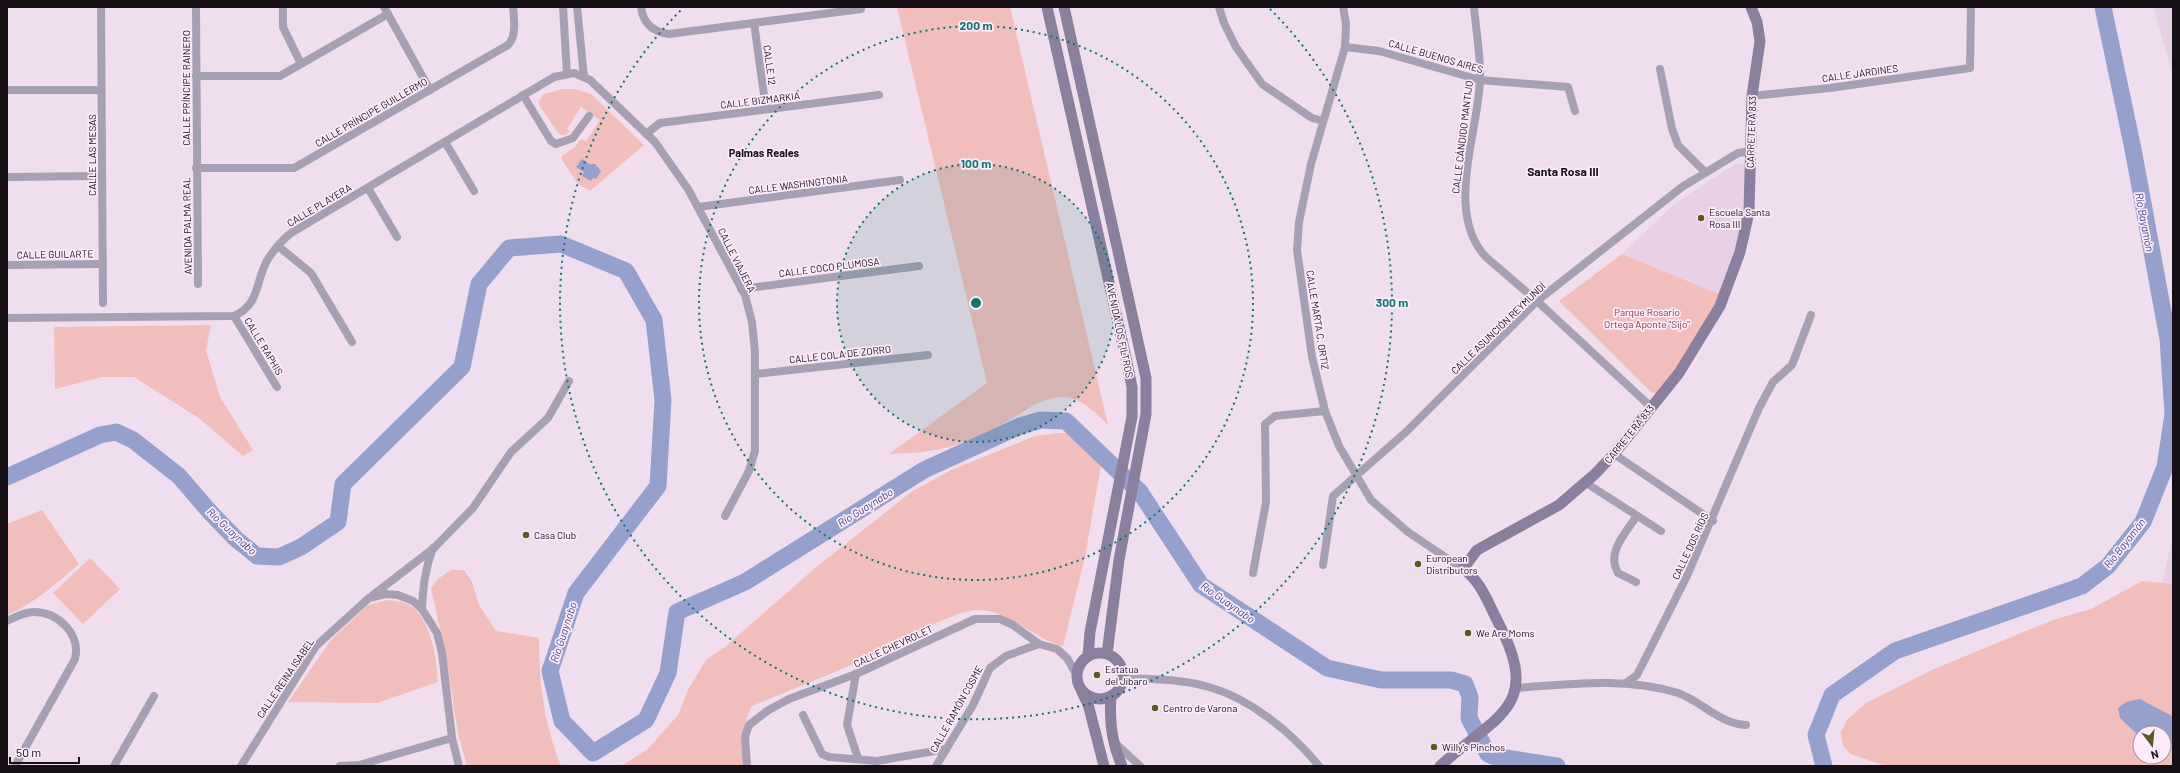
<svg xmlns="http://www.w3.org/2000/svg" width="2180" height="773" font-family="Barlow,sans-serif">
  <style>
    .built { fill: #e8d1e7 }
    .green { fill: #f2bebb; fill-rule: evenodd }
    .water { fill: #96a0cd }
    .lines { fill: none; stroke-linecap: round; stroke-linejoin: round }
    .stream { stroke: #96a0cd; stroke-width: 3 }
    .river { stroke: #96a0cd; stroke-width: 17 }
    .street { stroke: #a7a0b5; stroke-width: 8 }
    .secondary { stroke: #8a7f9d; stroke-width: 11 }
    .ring { fill: none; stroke: #0f766e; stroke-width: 2; stroke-dasharray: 2 4 }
    .poi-dot { fill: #5e5724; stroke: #fdebfc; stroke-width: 1.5 }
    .labels { text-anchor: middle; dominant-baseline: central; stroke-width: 3.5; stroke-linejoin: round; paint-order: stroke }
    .street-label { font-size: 10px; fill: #161016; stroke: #fdebfc }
    .poi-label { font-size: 10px; fill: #161016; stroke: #fdebfc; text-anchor: start }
    .park-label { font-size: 10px; fill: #7f3939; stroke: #fdebfc }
    .neighbourhood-label { font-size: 11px; font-weight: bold; fill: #161016; stroke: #fdebfc }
    .water-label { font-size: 11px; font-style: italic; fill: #404a84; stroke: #fdebfc }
    .quarter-label { font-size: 12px; font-weight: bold; fill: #161016; stroke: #fdebfc }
    .centre { fill: #0f766e; stroke: #fdebfc; stroke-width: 2 }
    .ring-label { font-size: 12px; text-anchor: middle; font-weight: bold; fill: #0f766e; stroke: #fdebfc; stroke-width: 3.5; stroke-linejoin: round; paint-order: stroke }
  </style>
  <rect width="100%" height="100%" fill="#f0deee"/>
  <g class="built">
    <polygon points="2153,7 2173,7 2173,76"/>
    <polygon points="1740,163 1744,165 1744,206 1741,230 1721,295 1622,254 1674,204 1735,164"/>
    <polygon points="2173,535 2173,584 2162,583"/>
  </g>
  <g class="green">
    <path d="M897 7H1010L1108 425C1098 415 1089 406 1077 400 1050 388 1022 414 1001 425 987 432 973 439 959 444 936 452 913 453 889 454L987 383Z"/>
    <path d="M562 89H575L591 94 644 145 590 191 578 184 562 160V156L575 147 581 139 586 141 600 120 581 107 567 129 570 131C567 135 563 136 559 134L539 105V101L544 94Z"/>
    <polygon points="1622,254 1721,295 1663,389 1657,394 1651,392 1559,301"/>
    <polygon points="211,325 206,350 220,397 253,450 243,456 200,419 134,377 102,377 55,389 54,327"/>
    <path d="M1059 433C1083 433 1087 441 1102 459L1085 557 1063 646C1034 639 1007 609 977 610 955 610 898 643 875 654 835 673 793 689 752 706 741 725 744 745 745 766H621L648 749 678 715 689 688 706 660 726 646 814 569 911 492 951 470 1035 436Z"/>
    <path d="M42 510 79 564C57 583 34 604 7 615V524Z"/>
    <polygon points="90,558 120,589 83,624 53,593"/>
    <path d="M451 570H464L472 582 479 605 496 631 539 638C539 684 544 723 561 766H467L458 733 446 657 431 588 438 579Z"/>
    <path d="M2142 581 2173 584V766H1886L1850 754 1843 746 1841 732 1847 720 1866 703 1934 669 2053 620 2091 609ZM2140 733H2164V757H2140Z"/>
    <path d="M388 600C395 601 403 601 409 605 431 617 437 660 438 682L377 703 288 702 331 640 368 605Z"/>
  </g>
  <g class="water">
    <polygon points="582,159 590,164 595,164 601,171 596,179 593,178 591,181 582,176 584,172 576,167"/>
    <polygon points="2140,699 2172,716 2173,743 2164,746 2164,733 2140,733 2140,737 2120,718 2118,708 2126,702"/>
  </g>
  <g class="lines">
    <polyline class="stream" points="2168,339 2173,333"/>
    <g class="river">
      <polyline points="7,477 100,435 116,432 133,440 179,476 209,511 236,539 257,556 279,557 301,547 338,522 343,484 462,367 479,284 509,248 561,244 626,271 654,320 663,400 658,486 576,593 550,671 562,721 593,753 646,720 668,673 677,612 745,582 924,470 1020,426 1041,420 1066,421 1140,492 1201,585 1327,668 1381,680 1451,680 1465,684 1470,697 1469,718 1488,754 1493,756 1557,766"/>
      <polyline points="1824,766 1816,735 1832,695 1895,651 2082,586 2108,566 2143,522 2165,467 2173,414 2168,339 2133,149 2103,7"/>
    </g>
    <g class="street">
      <polyline points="101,7 103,303"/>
      <polyline points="196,7 198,284"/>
      <polyline points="283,7 283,27 301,64"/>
      <polyline points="384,7 430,90"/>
      <polyline points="563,7 567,74"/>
      <polyline points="577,7 584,77"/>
      <path d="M641 7C643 23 653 32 669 34L861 9"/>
      <polyline points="1219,7 1224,23 1236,47 1262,84 1312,118 1323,121"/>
      <polyline points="1343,7 1346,24 1345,47 1311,164 1299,222 1297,250 1312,357 1325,411 1339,446 1371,500 1408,532 1463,569"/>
      <path d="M1474 7C1476 31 1481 56 1480 80 1478 134 1444 215 1487 258L1537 301 1651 407"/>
      <polyline points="754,23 766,109"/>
      <polyline points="1345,47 1379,51 1480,80 1568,87 1575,111"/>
      <polyline points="1660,69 1672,129 1678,145 1705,172"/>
      <polyline points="196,76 280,76 388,14"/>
      <polyline points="7,90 101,90"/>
      <polyline points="523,95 551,141 556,144 573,138 589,116"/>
      <polyline points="1752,96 1830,88 1970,68 1971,7"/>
      <polyline points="646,134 660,123 879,95"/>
      <polyline points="445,142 474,191"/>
      <path d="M196 168H294L508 45C517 36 514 19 513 7"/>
      <polyline points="7,177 102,176"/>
      <polyline points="368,188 397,237"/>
      <polyline points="698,207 900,180"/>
      <polyline points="278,246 311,273 352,342"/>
      <polyline points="7,265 103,264"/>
      <polyline points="741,289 919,266"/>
      <polyline points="234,316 277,387"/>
      <path d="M7 318 234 316C261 304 255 280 268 259 274 250 282 240 291 233L554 77 574 73 590 80 655 142 688 189 745 295 752 322 755 352V451L749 471 725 516"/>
      <polyline points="755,374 928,355"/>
      <polyline points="1614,454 1713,521"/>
      <polyline points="1586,483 1661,531"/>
      <polyline points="1323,565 1333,496 1406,432 1537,301 1682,187 1738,153 1750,151"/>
      <polyline points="1253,573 1266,502 1265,424 1275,416 1325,411"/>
      <path d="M1636 582 1618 573C1606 553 1625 534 1636 517"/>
      <polyline points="373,595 434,548 473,508 511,452 548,418 569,381"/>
      <path d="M422 609C423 587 425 569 433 548"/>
      <path d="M7 621C15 617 24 612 34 612 58 612 81 634 75 659L15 766"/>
      <polyline points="856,674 847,725 858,758"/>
      <path d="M1123 678C1152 679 1181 679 1209 687 1251 699 1291 732 1319 766"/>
      <polyline points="1626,683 1637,675 1687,576 1759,408 1773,382 1792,365 1811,315"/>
      <path d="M1516 688C1570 684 1626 677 1678 693 1701 701 1720 724 1746 725"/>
      <polyline points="803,715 822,754 829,757 877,761 946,749"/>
      <polyline points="1114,742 1140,766"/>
      <polyline points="114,766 154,696"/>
      <polyline points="241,766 316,646 369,598 385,594 398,595 413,601 422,609 437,633 442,653 452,738 459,766"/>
      <polyline points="340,766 359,765 452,738"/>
      <polyline points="747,766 745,737 749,725 767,711 789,699 856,674 975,619 1000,619 1013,625 1039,644 1057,649 1067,658 1076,674"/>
      <polyline points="936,766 973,705 990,668 1006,656 1039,644"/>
    </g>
    <g class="secondary">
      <polyline points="1047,7 1126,358 1132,387 1132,417 1090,632 1088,656"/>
      <polyline points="1064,7 1146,378 1146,414 1119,560 1107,654"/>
      <circle cx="1100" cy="676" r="23"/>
      <polyline points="1082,692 1088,704 1104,766"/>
      <path d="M1111 697C1109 721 1112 744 1122 766"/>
      <path d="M1440 766C1497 714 1543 708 1498 622 1488 603 1481 581 1463 569L1477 550 1559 505 1595 474 1614 454 1679 373 1720 306 1740 252 1749 212 1752 96 1760 41 1757 22 1751 7"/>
    </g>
  </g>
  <circle cx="976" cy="303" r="139" fill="#0f766e" fill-opacity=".12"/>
  <g class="ring">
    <circle cx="976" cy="303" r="139"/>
    <circle cx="976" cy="303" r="277"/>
    <path d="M1270 9A416 416 0 1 1 682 9"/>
  </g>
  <g class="poi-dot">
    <circle cx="1701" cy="218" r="4"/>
    <circle cx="526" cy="535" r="4"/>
    <circle cx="1418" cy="564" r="4"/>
    <circle cx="1468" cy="633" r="4"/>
    <circle cx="1097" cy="675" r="4"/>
    <circle cx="1155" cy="708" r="4"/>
    <circle cx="1434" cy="747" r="4"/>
  </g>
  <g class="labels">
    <g class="street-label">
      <text transform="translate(1436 56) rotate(16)">CALLE BUENOS AIRES</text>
      <text transform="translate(770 65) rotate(82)">CALLE 12</text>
      <text transform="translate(1860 73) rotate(-8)">CALLE JARDINES</text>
      <text transform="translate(186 88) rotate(-90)">CALLE PRÍNCIPE RAINERO</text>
      <text transform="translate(760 100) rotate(-7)">CALLE BIZMARKIA</text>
      <text transform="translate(371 112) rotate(-30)">CALLE PRÍNCIPE GUILLERMO</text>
      <text transform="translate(1751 132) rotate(-88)">CARRETERA 833</text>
      <text transform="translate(1462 137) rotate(-83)">CALLE CÁNDIDO MANTIJO</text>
      <text transform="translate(92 155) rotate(-90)">CALLE LAS MESAS</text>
      <text transform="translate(798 184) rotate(-7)">CALLE WASHINGTONIA</text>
      <text transform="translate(319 205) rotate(-31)">CALLE PLAYERA</text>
      <text transform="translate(187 226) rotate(-91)">AVENIDA PALMA REAL</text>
      <text transform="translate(55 254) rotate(-1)">CALLE GUILARTE</text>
      <text transform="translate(737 260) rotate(63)">CALLE VIAJERA</text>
      <text transform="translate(829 267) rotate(-7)">CALLE COCO PLUMOSA</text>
      <text transform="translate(1318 320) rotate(81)">CALLE MARTA C. ORTIZ</text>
      <text transform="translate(1498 328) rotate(-44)">CALLE ASUNCIÓN REYMUNDÍ</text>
      <text transform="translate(1120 330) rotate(78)">AVENIDA LOS FILTROS</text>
      <text transform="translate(264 346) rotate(59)">CALLE RAPHIS</text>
      <text transform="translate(840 354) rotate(-6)">CALLE COLA DE ZORRO</text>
      <text transform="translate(1629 434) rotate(-51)">CARRETERA 833</text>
      <text transform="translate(1690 546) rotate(-65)">CALLE DOS RÍOS</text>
      <text transform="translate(893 646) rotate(-25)">CALLE CHEVROLET</text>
      <text transform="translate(285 678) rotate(-56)">CALLE REINA ISABEL</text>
      <text transform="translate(956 709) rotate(-61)">CALLE RAMÓN COSME</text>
    </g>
    <g class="poi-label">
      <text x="1709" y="212">Escuela Santa<tspan x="1709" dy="12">Rosa III</tspan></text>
      <text x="534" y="535">Casa Club</text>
      <text x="1426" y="558">European<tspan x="1426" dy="12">Distributors</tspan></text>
      <text x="1476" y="633">We Are Moms</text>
      <text x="1105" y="669">Estatua<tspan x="1105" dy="12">del Jíbaro</tspan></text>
      <text x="1163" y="708">Centro de Varona</text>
      <text x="1442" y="747">Willy's Pinchos</text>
    </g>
    <g class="park-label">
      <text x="1647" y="312">Parque Rosario<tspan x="1647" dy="12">Ortega Aponte "Sijo"</tspan></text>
    </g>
    <g class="neighbourhood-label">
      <text x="764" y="152">Palmas Reales</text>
    </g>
    <g class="water-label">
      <text transform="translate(2145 222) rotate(79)">Río Bayamón</text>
      <text transform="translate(865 507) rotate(-32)">Río Guaynabo</text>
      <text transform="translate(232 531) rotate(43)">Río Guaynabo</text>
      <text transform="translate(2124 543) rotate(-52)">Río Bayamón</text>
      <text transform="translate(1228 602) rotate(35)">Río Guaynabo</text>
      <text transform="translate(563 632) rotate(-72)">Río Guaynabo</text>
    </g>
    <g class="quarter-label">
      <text x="1563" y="171">Santa Rosa III</text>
    </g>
  </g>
  <circle cx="976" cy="303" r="6" class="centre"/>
  <g class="ring-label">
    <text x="976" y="30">200 m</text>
    <text x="976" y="168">100 m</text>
    <text x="1392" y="307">300 m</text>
  </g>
  <rect width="2180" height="773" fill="none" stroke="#161016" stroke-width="16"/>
  <g transform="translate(2152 745) rotate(164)"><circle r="19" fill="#fdebfc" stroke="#a193a0"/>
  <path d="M0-3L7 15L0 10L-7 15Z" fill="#5e5724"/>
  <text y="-6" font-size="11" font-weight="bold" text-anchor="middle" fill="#161016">N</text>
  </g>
  <path d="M10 757v6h69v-6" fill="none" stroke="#161016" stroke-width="2"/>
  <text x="16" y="757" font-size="12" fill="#161016" stroke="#fdebfc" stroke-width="3" paint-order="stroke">50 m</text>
</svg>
